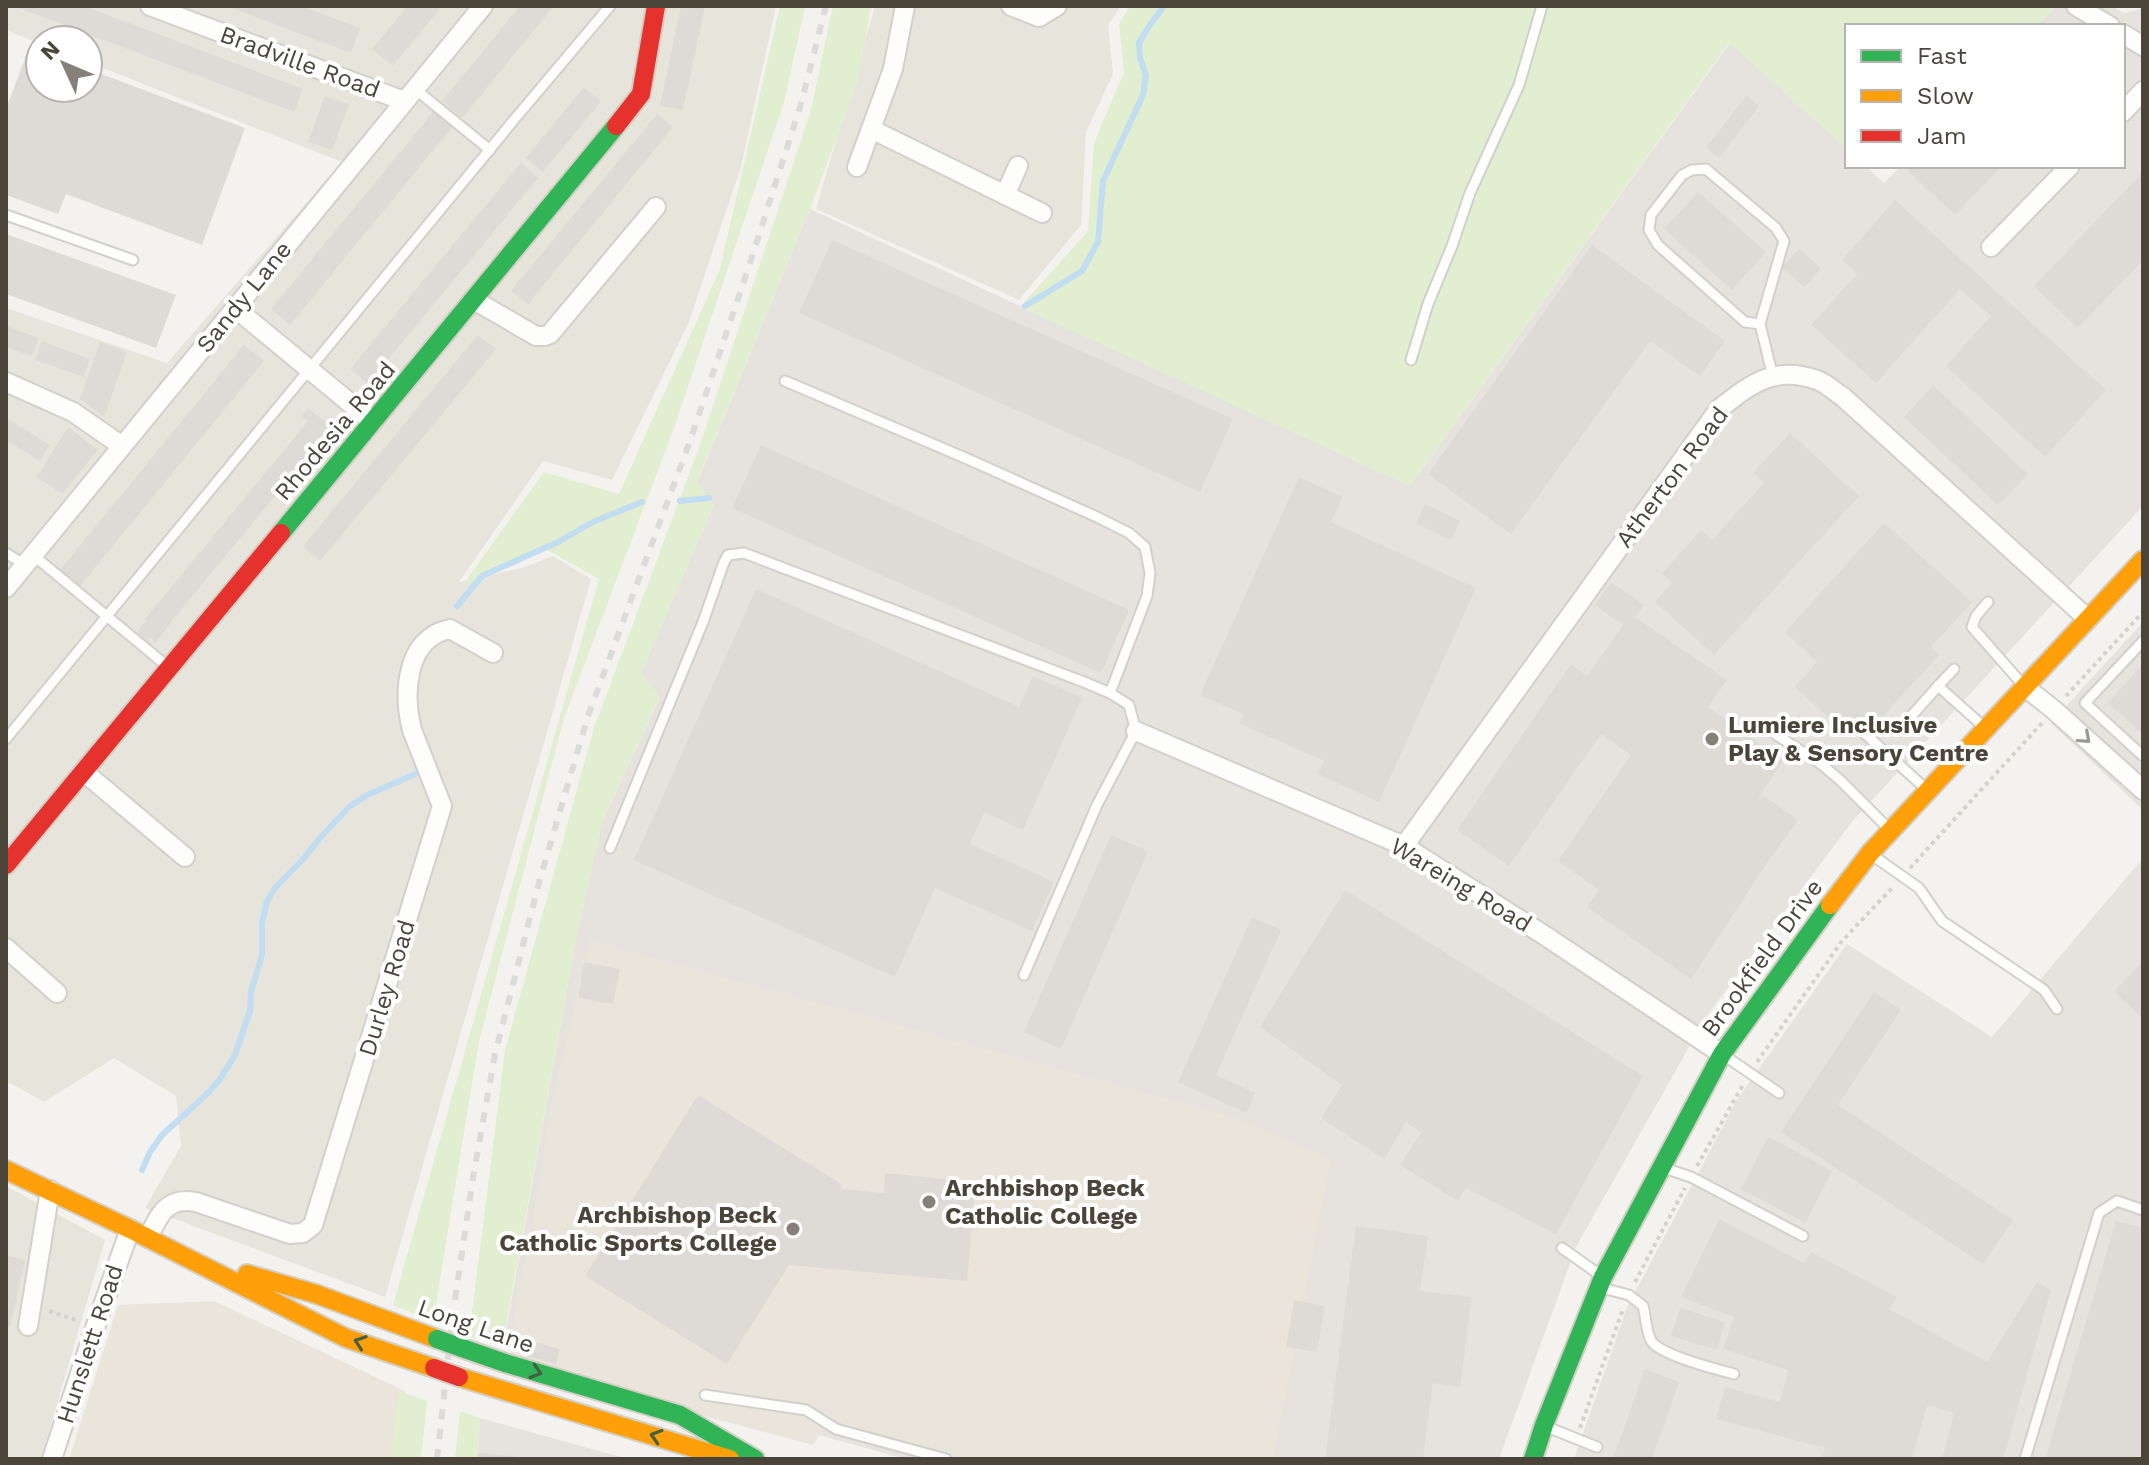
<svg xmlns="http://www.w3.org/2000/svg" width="2149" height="1465" font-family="'Work Sans',sans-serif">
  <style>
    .residential { fill: #e7e4dc }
    .industrial { fill: #e6e2de }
    .education { fill: #eae5da }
    .green { fill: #e1eecf }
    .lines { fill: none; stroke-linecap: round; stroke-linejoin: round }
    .stream { stroke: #c0ddf1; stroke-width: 6 }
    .building { fill: #dedbd6 }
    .lane-casing { stroke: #d2d0cb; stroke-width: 13 }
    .street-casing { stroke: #d2d0cb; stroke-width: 22 }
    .fast-casing { stroke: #d3cfc5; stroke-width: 22 }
    .slow-casing { stroke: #d3cfc5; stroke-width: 22 }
    .jam-casing { stroke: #d3cfc5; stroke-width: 22 }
    .path { stroke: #d3d2cc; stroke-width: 4; stroke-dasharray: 4 4; stroke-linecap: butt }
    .lane { stroke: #fdfdfc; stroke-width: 9 }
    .street { stroke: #fdfdfc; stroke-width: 18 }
    .fast { stroke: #30b455; stroke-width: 18 }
    .slow { stroke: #ff9f0a; stroke-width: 18 }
    .jam { stroke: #e5322d; stroke-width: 18 }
    .rail { stroke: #dbdbda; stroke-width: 6; stroke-dasharray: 10 10; stroke-linecap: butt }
    .fast-bridge-casing { stroke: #d3cfc5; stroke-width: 22; stroke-linecap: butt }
    .jam-bridge-casing { stroke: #d3cfc5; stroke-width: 22; stroke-linecap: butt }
    .fast-bridge { stroke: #30b455; stroke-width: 18 }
    .jam-bridge { stroke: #e5322d; stroke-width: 18 }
    .oneway { stroke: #9b9791 }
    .oneway2 { stroke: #446040 }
    .poi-dot { fill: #868178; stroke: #fff; stroke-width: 3 }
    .labels { text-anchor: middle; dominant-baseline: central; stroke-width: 8; stroke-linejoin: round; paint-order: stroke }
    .street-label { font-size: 24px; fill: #4b4439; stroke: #fff }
    .poi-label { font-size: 24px; font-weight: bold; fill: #4b4439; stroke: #fff; text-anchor: start }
  </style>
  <rect width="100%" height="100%" fill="#f4f2ee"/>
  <g class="residential">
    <polygon points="6,6 776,6 741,167 689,322 612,480 543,461 459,582 525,567 553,556 591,579 385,1297 145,1208 181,1146 176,1096 114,1058 44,1102 6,1081 6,308 167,363 342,162 88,62 88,40 40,40 40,44 6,30"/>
    <polygon points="875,6 1121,6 1108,25 1113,74 1086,132 1081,225 1019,300 816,209"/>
    <polygon points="6,1186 105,1240 41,1459 6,1459"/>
  </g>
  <g class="industrial">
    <polygon points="2056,6 2111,6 2124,13 2143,8 2143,506 1851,823 1706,1017 1576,1247 1499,1459 906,1459 503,1348 576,938 602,822 660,697 641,673 714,505 697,483 810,209 1410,486 1730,43 1847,149 1847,166 1865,166 1884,183 1901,166 2123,166 2123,26 2037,26"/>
    <polygon points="2143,622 2143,810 2051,723"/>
    <polygon points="2143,858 2143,1459 1574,1459 1627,1307 1737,1100 1847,944 1992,1037"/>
    <polygon points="480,1418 628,1459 478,1459"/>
  </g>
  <g class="education">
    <polygon points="590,941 1236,1118 1331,1159 1273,1459 966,1459 860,1431 830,1419 813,1445 510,1364 518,1286 529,1245 550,1111"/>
    <polygon points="214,1301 405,1391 397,1459 69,1459 118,1305"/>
  </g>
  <g class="green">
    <polygon points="780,6 805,6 784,103 671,436 564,718 479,1041 433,1322 393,1305 599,579 547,550 462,586 544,472 619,494 720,269"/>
    <polygon points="833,6 871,6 858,81 810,209 697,482 714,505 641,673 660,696 602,822 576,938 502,1348 469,1336 505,1050 594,728 700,445 811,110"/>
    <polygon points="1130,6 2056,6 2037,26 1847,26 1847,149 1729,43 1410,486 1020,307 1088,231 1094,143 1124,72 1119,24"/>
    <polygon points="399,1391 427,1401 421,1459 391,1459"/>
    <polygon points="460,1411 480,1418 478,1459 455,1459"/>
  </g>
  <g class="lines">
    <g class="stream">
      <polyline points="1025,306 1082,271 1098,242 1103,181 1143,95 1146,75 1140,58 1139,43 1147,29 1164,6"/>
      <polyline points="680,501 709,498"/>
      <polyline points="457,606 482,576 558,542 593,522 642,502"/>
      <polyline points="142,1170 150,1152 162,1135 207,1094 220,1079 235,1055 250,1011 251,992 262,955 262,923 267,901 275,888 305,857 319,839 350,806 367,795 415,774"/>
    </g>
  </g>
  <g class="building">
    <polygon points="14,6 84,6 303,89 294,112"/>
    <polygon points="227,6 301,6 360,28 351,53"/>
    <polygon points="408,6 442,6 393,66 372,49"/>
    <polygon points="520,6 554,6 462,118 442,101"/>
    <polygon points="681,6 705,6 683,110 660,106"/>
    <polygon points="29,48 40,52 40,88 88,88 88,69 245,128 202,245 66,194 58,214 6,195 6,109"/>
    <polygon points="584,87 601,101 543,172 526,158"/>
    <polygon points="325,96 349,104 332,150 308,142"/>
    <polygon points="1746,96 1759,106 1719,158 1706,148"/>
    <polygon points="434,111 453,126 290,325 271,309"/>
    <polygon points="657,114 673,127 528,304 511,291"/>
    <polygon points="521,163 538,178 368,384 350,369"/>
    <polygon points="1913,166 2002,166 1955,215 1908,171"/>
    <polygon points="2143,172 2143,260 2078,328 2034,286"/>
    <polygon points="1698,192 1766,252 1732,290 1664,229"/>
    <polygon points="1895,200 2106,390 2045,457 1946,366 1991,316 1960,289 1876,383 1811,325 1857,274 1842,260"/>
    <polygon points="6,234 176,295 156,348 6,294"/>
    <polygon points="832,240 1233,419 1200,492 799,313"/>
    <polygon points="1592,245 1725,341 1700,376 1650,341 1511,534 1428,474"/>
    <polygon points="1799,249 1821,268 1805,287 1782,268"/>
    <polygon points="6,326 39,338 32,356 6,347"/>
    <polygon points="478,335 496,349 320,561 303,546"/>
    <polygon points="42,341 90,359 84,377 35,360"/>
    <polygon points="100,342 127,352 104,417 80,399"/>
    <polygon points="244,345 264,361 80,586 60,570"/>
    <polygon points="1933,385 2028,474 1998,505 1904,417"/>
    <polygon points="308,408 332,427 171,622 156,643 150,637 147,641 137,632 146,621 145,619 308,421 302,416"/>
    <polygon points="6,418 50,445 40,461 6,440"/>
    <polygon points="68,427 98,450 62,494 37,477"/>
    <polygon points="1790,433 1859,496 1714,655 1655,602 1672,583 1662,573 1701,530 1712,540 1764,483 1753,473"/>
    <polygon points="761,445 1129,610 1101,673 732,508"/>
    <polygon points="1299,477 1343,497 1331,522 1476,588 1379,802 1318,774 1324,761 1239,723 1243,714 1200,695"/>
    <polygon points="1425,504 1460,521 1451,540 1416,523"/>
    <polygon points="1884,523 1972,602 1931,647 1939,655 1874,726 1867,720 1851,738 1795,687 1817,662 1785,632"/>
    <polygon points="1611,582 1644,605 1635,617 1727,680 1708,707 1783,761 1757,800 1764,796 1798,820 1769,860 1691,979 1587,907 1599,890 1558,861 1631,755 1601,734 1509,866 1457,830 1571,664 1587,676 1623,625 1595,605"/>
    <polygon points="756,589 1019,707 1033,676 1082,698 1023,830 984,812 970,844 1054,882 1032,931 935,888 895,977 634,860"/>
    <polygon points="2143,664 2143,735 2108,703"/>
    <polygon points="1111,835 1148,851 1061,1049 1024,1032"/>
    <polygon points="1345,890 1643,1076 1556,1234 1466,1188 1458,1201 1400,1165 1421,1133 1406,1122 1384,1159 1321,1118 1342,1085 1260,1027"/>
    <polygon points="1252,917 1281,930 1216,1075 1255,1093 1247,1113 1178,1082"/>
    <polygon points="2143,961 2143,1018 2114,992"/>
    <polygon points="584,962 620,969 613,1004 578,998"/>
    <polygon points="1874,992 1901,1010 1838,1105 2013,1220 1983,1264 1781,1132"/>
    <polygon points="698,1095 840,1183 842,1189 884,1193 885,1173 976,1182 967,1281 789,1265 727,1364 585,1276"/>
    <polygon points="1768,1137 1832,1171 1805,1223 1741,1189"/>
    <polygon points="1719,1219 1804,1263 1811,1252 1897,1297 1889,1309 1987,1362 2037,1282 2051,1290 2003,1459 1942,1459 1954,1413 1927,1405 1912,1459 1821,1459 1825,1448 1716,1419 1725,1387 1780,1402 1788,1370 1723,1349 1734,1317 1681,1297"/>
    <polygon points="2116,1221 2143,1228 2143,1459 2045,1459"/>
    <polygon points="1356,1226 1428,1236 1420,1291 1472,1297 1460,1387 1433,1383 1423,1459 1325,1459"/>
    <polygon points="6,1255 25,1260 10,1327 6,1326"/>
    <polygon points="1294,1300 1325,1306 1317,1352 1286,1347"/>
    <polygon points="1680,1308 1725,1322 1717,1350 1671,1336"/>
    <polygon points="530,1341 560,1349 556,1364 526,1356"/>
    <polygon points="1645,1369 1679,1382 1652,1459 1613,1459"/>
    <polygon points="478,1453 520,1457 520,1459 478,1459"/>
  </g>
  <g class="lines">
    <defs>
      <g id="lane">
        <polyline points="415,89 490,150"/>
        <polyline points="6,215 133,260"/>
        <polyline points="1760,324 1784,241 1776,228 1706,169 1692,170 1682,175 1651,215 1649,230 1658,245 1745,322 1760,324 1773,377"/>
        <polyline points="1411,360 1428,304 1452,246 1470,193 1519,85 1542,6"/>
        <polyline points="785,381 970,460 1097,517 1129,533 1145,547 1150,573 1147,596 1110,693"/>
        <polyline points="6,553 25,565"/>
        <polyline points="33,555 167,666"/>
        <polyline points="1988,602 1976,616 1972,627 2023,685"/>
        <polyline points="2143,641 2085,703 2143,756"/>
        <polyline points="1938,686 1954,669"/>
        <polyline points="1907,721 1938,686 1983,726"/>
        <polyline points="1863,732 1925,788"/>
        <polyline points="1775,734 1821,764 1840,780 1888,828"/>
        <polyline points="6,739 513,121 610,6"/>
        <polyline points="610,848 703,622 724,562 728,555 744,553 1084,682 1110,693 1129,705 1136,731 1097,805 1024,975"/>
        <polyline points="1872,855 1919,888 1942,921 2044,990 2057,1009"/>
        <polyline points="1725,1056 1779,1093"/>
        <polyline points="1664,1168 1691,1177 1803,1236"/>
        <polyline points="1562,1248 1600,1275"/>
        <path d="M1602 1288 1629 1295 1643 1306C1646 1316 1646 1334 1652 1342 1663 1356 1716 1369 1734 1374"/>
        <polyline points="705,1395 806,1410 836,1429 946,1459"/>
        <polyline points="1547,1427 1597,1447"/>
        <polyline points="2025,1459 2099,1213 2117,1201 2143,1210"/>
      </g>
      <g id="street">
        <polyline points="150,6 404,101"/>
        <polyline points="1011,6 1039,17 1057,6"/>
        <polyline points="2076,6 2110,26"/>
        <polyline points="2123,34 2143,46"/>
        <polyline points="2123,112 2143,91"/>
        <polyline points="871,129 1042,213"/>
        <polyline points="857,167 893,69 905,6"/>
        <polyline points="1005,195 1018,166"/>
        <polyline points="1991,247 2070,166"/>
        <polyline points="474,300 536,336 545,336 550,334 656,207"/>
        <polyline points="235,308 373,422"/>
        <polyline points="6,382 73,412 122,446"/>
        <polyline points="6,588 483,6"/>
        <polyline points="2025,687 2054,710 2143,790"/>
        <polyline points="1136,731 1404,846 1544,935 1722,1054"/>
        <polyline points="84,772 185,857"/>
        <path d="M1404 846 1719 409C1751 384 1774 365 1817 380 1826 383 1835 392 1843 397L2088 619"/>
        <polyline points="6,948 57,993"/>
        <path d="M148 1238C159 1215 167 1196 196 1202L290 1234 303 1233 313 1225 442 806 412 730C403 694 405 638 450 629L493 653"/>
        <polyline points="28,1326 50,1190"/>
        <polyline points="52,1459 95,1328 130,1229"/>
      </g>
      <g id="fast">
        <polyline points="281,533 616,126"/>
        <polyline points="462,1348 505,1363 680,1415 755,1459"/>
        <polyline points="1533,1459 1544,1425 1603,1277 1722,1054 1830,905"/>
      </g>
      <g id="slow">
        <polyline points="1830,905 1870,853 2143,560"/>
        <polyline points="6,1170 130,1229 346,1338 434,1368"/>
        <polyline points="247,1274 316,1294 437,1339"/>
        <polyline points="459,1377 730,1459"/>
      </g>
      <g id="jam">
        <polyline points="616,126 641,94 656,6"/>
        <polyline points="6,865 281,533"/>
      </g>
    </defs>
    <use href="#lane" class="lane-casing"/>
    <use href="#street" class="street-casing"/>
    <use href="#fast" class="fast-casing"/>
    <use href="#slow" class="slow-casing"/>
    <use href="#jam" class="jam-casing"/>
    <g class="path">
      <polyline points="2066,696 2143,612"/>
      <polyline points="1910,868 2042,723"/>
      <polyline points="1757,1062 1842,941 1894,886"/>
      <polyline points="1697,1166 1744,1083"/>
      <polyline points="1635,1282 1685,1188"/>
      <polyline points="49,1311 79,1321"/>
      <polyline points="1580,1428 1623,1309"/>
    </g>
    <use href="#lane" class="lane"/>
    <use href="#street" class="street"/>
    <use href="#fast" class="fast"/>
    <use href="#slow" class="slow"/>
    <use href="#jam" class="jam"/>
    <polyline class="rail" points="437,1459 453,1313 473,1178 495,1054 540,879 588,716 690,441 748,269 801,104 826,6"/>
    <defs>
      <polyline id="fast-bridge" points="437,1339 462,1348"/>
      <polyline id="jam-bridge" points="434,1368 459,1377"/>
    </defs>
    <use href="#fast-bridge" class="fast-bridge-casing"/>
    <use href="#jam-bridge" class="jam-bridge-casing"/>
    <use href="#fast-bridge" class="fast-bridge"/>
    <use href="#jam-bridge" class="jam-bridge"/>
  </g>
  <defs><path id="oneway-chevron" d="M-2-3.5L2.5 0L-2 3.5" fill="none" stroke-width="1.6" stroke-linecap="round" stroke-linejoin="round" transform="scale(2)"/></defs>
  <use class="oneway" href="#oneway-chevron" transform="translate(2085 738) rotate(42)"/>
  <g class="oneway2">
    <use href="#oneway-chevron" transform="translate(360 1342) rotate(-161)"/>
    <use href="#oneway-chevron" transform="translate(536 1372) rotate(17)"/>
    <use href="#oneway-chevron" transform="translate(656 1436) rotate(-163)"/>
  </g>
  <g class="poi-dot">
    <circle cx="1712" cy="739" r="8"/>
    <circle cx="929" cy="1202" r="8"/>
    <circle cx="793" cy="1229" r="8"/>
  </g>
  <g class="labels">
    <g class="street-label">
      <text transform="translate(300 62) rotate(20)">Bradville Road</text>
      <text transform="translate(244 297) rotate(-51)">Sandy Lane</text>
      <text transform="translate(335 431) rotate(-50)">Rhodesia Road</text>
      <text transform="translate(1672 477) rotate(-53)">Atherton Road</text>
      <text transform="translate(1461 885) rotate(31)">Wareing Road</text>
      <text transform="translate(1762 958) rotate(-54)">Brookfield Drive</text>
      <text transform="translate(387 988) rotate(-73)">Durley Road</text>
      <text transform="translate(476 1326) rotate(19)">Long Lane</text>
      <text transform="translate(90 1344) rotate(-72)">Hunslett Road</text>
    </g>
    <g class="poi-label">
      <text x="1728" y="725">Lumiere Inclusive<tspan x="1728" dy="28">Play &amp; Sensory Centre</tspan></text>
      <text x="945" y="1188">Archbishop Beck<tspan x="945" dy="28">Catholic College</tspan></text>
      <text x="777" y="1215" text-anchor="end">Archbishop Beck<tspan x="777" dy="28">Catholic Sports College</tspan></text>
    </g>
  </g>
  <rect width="2149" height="1465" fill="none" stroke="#4b4439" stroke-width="16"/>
  <rect x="1845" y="24" width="280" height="144" fill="#ffffff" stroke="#b7b4b0" stroke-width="2"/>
  <rect x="1861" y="50" width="40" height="12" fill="#30b455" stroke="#b7b4b0" stroke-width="2"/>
  <text x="1917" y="64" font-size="24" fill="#4b4439">Fast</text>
  <rect x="1861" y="90" width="40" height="12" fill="#ff9f0a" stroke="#b7b4b0" stroke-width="2"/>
  <text x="1917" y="104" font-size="24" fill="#4b4439">Slow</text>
  <rect x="1861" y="130" width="40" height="12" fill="#e5322d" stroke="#b7b4b0" stroke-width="2"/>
  <text x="1917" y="144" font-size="24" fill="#4b4439">Jam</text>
  <g transform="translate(64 64) rotate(314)"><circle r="38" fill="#ffffff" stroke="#b7b4b0" stroke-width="2"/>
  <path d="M0-6L14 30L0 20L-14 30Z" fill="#868178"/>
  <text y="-12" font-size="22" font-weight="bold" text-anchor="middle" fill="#4b4439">N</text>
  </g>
</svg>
